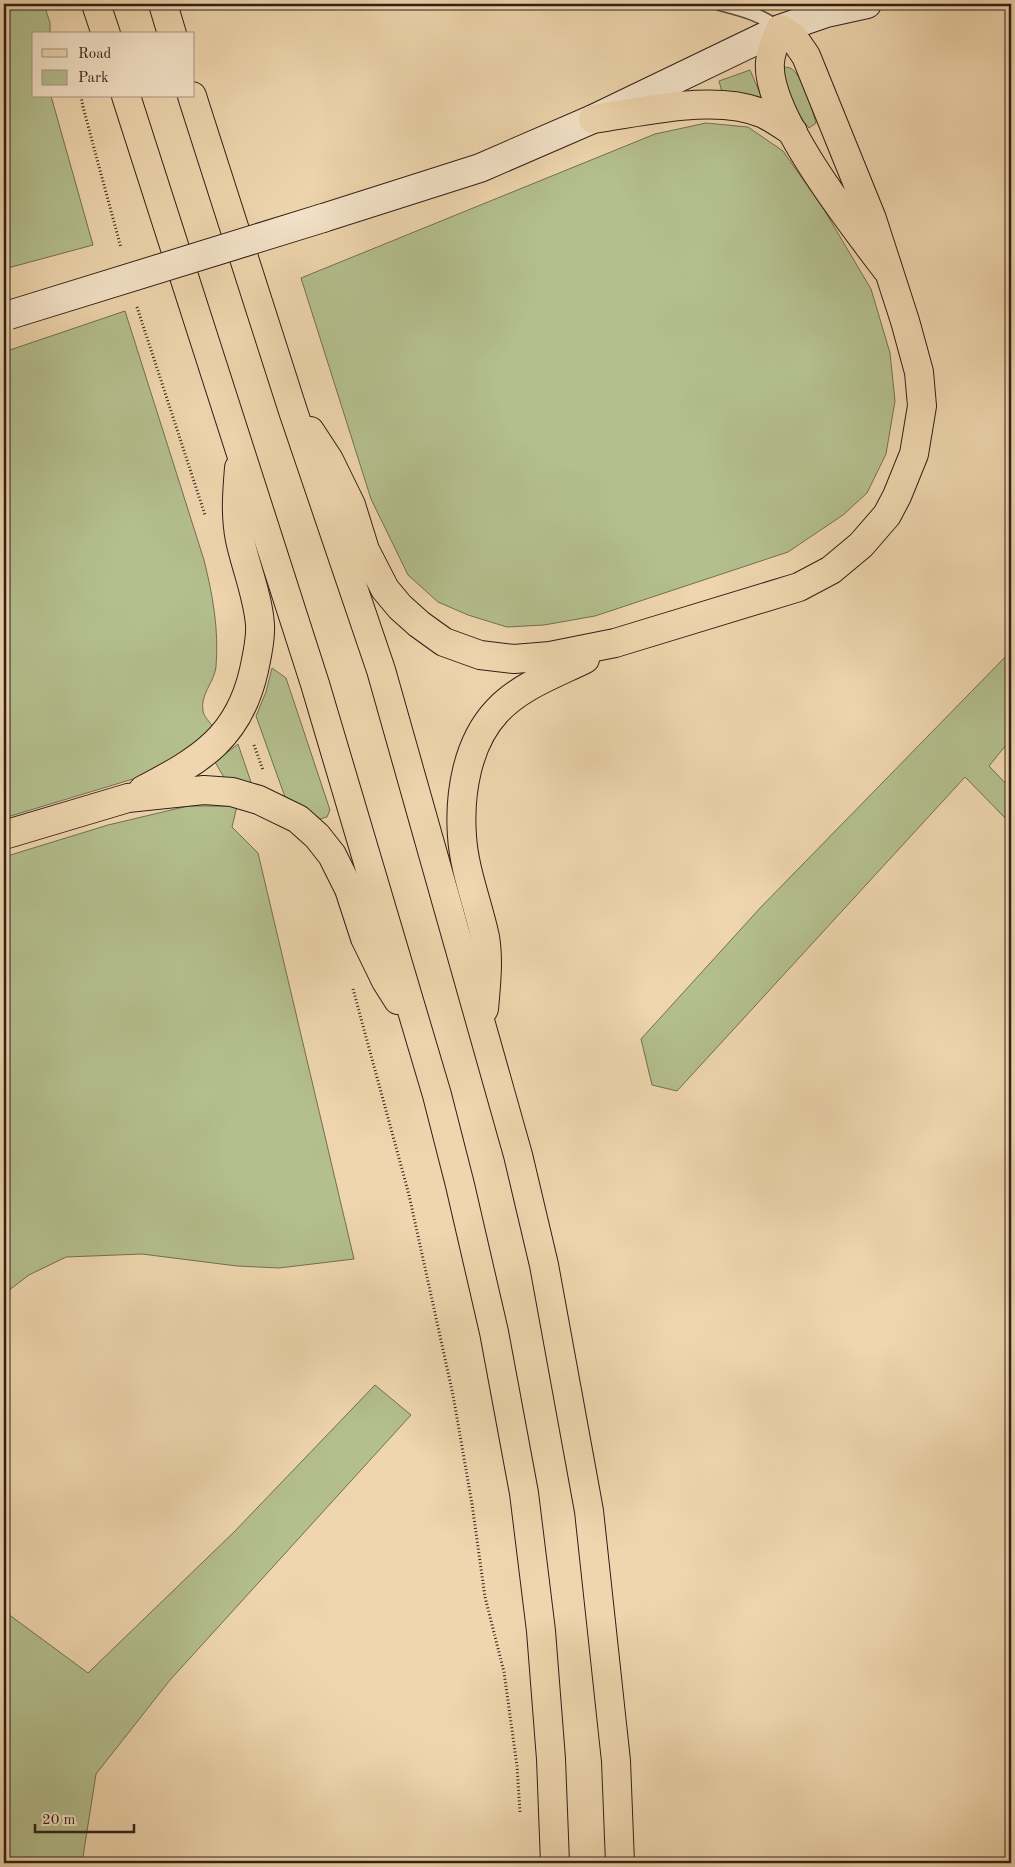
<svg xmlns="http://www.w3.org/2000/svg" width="1015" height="1867" font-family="'Old Standard TT',serif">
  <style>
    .green { fill: #b4bf8e; stroke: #726f52 }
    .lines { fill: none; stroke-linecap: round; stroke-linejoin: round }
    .lane-casing { stroke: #604d3c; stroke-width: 15 }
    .secondary-casing { stroke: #301f16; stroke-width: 30 }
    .primary-casing { stroke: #301f16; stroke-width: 30 }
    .path { stroke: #301f16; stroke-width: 3; stroke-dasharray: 1 2.5; stroke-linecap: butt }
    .lane { stroke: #f5e4ca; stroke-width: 12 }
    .secondary { stroke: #f5e4ca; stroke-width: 28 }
    .primary { stroke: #efd6ae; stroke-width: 28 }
    .secondary-bridge-casing { stroke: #301f16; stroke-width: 30; stroke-linecap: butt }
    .secondary-bridge { stroke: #f5e4ca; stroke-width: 28 }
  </style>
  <rect width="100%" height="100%" fill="#efd6ae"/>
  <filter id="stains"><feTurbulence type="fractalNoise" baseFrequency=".004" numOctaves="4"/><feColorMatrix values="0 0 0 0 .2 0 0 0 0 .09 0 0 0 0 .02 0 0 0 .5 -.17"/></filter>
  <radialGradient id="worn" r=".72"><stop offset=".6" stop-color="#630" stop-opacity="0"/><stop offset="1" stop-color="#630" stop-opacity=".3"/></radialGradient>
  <g class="green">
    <polygon points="4,4 44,4 50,23 50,34 34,34 34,96 51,96 93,245 4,269"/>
    <path d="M781 67C784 67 787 67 790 68 802 73 812 110 816 123L809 128C794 111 787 88 781 67Z"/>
    <polygon points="750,70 764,103 722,92 719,81"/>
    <polygon points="706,123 748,127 783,151 823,208 871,289 890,353 895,401 886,454 867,493 843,515 788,552 595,616 544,625 507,627 468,615 438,602 408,575 371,499 301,278 655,134"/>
    <path d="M125 311 204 560C213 596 219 630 216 667 214 683 200 694 203 711 204 717 210 722 213 727L188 751 143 776 4 818V352Z"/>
    <polygon points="1011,651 1011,739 989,766 1011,789 1011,824 965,777 677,1091 652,1085 641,1039 761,907"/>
    <polygon points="272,668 286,678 330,810 327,817 320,819 300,805 285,797 256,716 266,692"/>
    <polygon points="238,744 252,785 225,779 215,762"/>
    <polygon points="188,806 237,806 232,827 258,853 354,1259 279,1268 237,1266 142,1254 66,1257 29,1275 4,1294 4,857 108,825"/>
    <polygon points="375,1385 411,1415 170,1680 96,1774 82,1863 4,1863 4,1611 88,1673 234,1532"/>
  </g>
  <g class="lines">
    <defs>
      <path id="lane" d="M720 4C743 10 760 14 780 29"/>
      <polyline id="secondary" points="323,218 480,168 593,119 780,29 826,13 867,4"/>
      <g id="primary">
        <polyline points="96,4 106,34"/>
        <polyline points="163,4 172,34"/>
        <polyline points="126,96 315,684 437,1095 460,1185 494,1332 524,1493 541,1631 551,1759 555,1863"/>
        <polyline points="192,96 293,411 381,670 518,1155 544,1265 589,1511 616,1761 620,1863"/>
        <path d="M593 119C643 112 716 93 764 114 774 119 784 126 793 132"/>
        <path d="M310 431 329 460 351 505 365 550 385 589 400 607 419 624 444 642 480 655 514 659 550 656 615 643 799 587 831 570 861 545 887 515 897 496 914 454 922 406 919 372 905 321 872 219 806 56 793 37 780 29C776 39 771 50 770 62 765 114 855 228 887 270"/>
        <path d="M143 790C200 760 239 738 254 670 257 656 261 639 260 625 258 596 246 568 240 540 235 516 237 492 239 468"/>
        <polyline points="4,835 128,798 204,790 232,792 259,800 298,819 317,836 332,855 349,889 365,938 386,981 398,1000"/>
        <path d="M484 1009C486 986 489 960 485 937 478 904 464 870 462 836 459 794 467 743 497 711 520 686 555 674 585 659"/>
      </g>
    </defs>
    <use href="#lane" class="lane-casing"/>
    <use href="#secondary" class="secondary-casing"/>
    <use href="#primary" class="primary-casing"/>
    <g class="path">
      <polyline points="81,96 83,107 121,248"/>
      <polyline points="137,307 205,515"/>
      <polyline points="254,745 263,770"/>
      <polyline points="353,989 409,1195 453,1395 472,1504 485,1597 504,1672 517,1766 520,1812"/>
    </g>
    <use href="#lane" class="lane"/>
    <use href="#secondary" class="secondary"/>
    <use href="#primary" class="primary"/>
    <defs>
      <polyline id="secondary-bridge" points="9,315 323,218"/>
    </defs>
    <use href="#secondary-bridge" class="secondary-bridge-casing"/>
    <use href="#secondary-bridge" class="secondary-bridge"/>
  </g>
  <rect width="1015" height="1867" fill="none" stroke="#efd6ae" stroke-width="20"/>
  <rect x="5" y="5" width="1005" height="1857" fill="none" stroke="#301f16" stroke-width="2.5"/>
  <rect x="10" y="10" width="995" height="1847" fill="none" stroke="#301f16"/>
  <rect x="32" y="32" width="162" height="65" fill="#f5e4ca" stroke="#a69582"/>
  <rect x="42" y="49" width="25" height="8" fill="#efd6ae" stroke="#a69582"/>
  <text x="78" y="58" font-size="15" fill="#301f16">Road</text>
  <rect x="42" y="70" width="25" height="15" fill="#b4bf8e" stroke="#a69582"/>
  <text x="78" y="82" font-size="15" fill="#301f16">Park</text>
  <path d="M35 1824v8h99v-8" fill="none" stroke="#301f16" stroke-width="2.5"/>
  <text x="42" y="1824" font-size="15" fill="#301f16" stroke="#f5e4ca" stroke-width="4" paint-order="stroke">20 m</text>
  <rect width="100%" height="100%" filter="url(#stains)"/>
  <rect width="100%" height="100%" fill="url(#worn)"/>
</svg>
